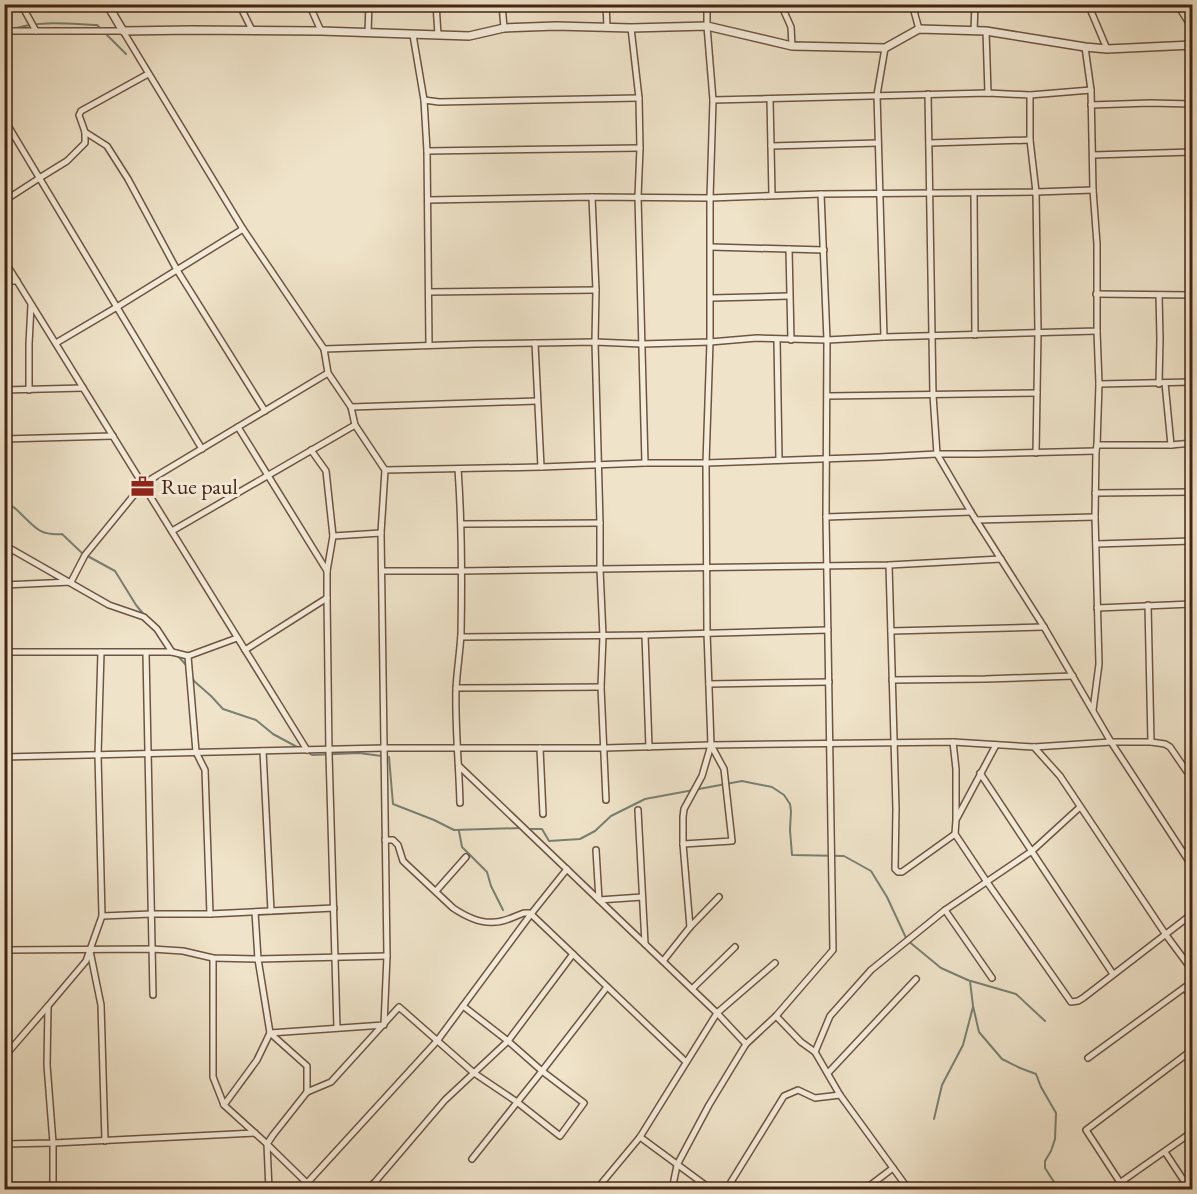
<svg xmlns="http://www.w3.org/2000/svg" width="1197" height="1194" font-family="'EB Garamond',serif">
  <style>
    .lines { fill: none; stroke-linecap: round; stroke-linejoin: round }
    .stream { stroke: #788073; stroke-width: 2 }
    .minor-casing { stroke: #6f5442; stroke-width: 8 }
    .tertiary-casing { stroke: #6f5442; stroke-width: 10 }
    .minor { stroke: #f5eddc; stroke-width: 5 }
    .tertiary { stroke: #f5eddc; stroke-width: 7 }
    .labels { text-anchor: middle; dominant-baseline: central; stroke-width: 6; stroke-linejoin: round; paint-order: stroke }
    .poi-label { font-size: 22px; fill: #442415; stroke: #f5eddc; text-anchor: start }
  </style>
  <rect width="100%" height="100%" fill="#efe3c9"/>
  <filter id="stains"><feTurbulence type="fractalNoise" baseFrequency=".00333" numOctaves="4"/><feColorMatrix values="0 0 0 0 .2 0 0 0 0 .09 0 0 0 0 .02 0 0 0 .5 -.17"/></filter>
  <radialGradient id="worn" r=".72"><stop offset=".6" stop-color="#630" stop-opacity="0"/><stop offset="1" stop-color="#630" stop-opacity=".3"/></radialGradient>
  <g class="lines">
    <g class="stream">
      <path d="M13 29C39 20 69 24 97 25L101 29"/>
      <polyline points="105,33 126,54"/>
      <path d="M4 501C10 505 16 508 20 513 35 527 39 536 62 534L82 553 115 571 136 605 145 616"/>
      <polyline points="177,655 187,666"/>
      <polyline points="191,673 194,681 211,696 223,709 256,720 273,734 299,748"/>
      <polyline points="307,752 312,755 359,753 389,757 393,804 434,820 454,830 521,828"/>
      <polyline points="527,829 542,829 549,841 580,839 595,831 611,816 645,799 742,781 772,787 784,795 790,804 791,811 790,830 792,855 844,856 871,871 887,897 907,940 941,968 970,981 973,1006 979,1032 1002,1059 1020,1068 1036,1074 1041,1087 1056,1113 1055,1139 1051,1151 1045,1161 1045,1168 1054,1182 1062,1190"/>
      <polyline points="459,831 462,847 487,872 491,886 503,910"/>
      <polyline points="971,981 1016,994 1045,1021"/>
      <polyline points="934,1119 942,1085 963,1045 973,1007"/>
    </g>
    <defs>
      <g id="minor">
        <polyline points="21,4 36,31"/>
        <polyline points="239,4 252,30"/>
        <polyline points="309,4 321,31"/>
        <polyline points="436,4 438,35"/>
        <polyline points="502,4 504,28"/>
        <polyline points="606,4 607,27"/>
        <polyline points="783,4 783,9 791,27 792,46"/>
        <polyline points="912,4 919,29"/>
        <polyline points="1088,4 1107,49"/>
        <polyline points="1177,4 1192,28"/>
        <polyline points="631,28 639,98 640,148 638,197 645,463"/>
        <polyline points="4,31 123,31 243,229 324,349 328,373 351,407 355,425 385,470 381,533 387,956 384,1025 270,1033"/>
        <polyline points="974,31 975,4"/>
        <polyline points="986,31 988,93"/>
        <polyline points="368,32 369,4"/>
        <polyline points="413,35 424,100 427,151 429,345"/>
        <polyline points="928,94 933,395 937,454 971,512 1044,627 1111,742 1192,866"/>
        <polyline points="1030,95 1030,140 1036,192 1038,332 1036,453"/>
        <polyline points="770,99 772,195"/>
        <polyline points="424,100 439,102 639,98"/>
        <polyline points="713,100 988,93 1030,95 1091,90"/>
        <polyline points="1091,105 1150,103 1192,104"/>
        <polyline points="4,119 202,449"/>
        <polyline points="85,132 107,146 128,179 177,270 265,411"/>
        <polyline points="929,143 1030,140"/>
        <polyline points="771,146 878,143"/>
        <polyline points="427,151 640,148"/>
        <polyline points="1093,155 1192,152"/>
        <polyline points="974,193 975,335"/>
        <polyline points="592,197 596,290 595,342 600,523 600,569 603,636 601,687 606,800"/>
        <polyline points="428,200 592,197 710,198 821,194 1036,192 1093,190"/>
        <polyline points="4,201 41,177 67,161 85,143 85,132 79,115 81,111 148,74"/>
        <polyline points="711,247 824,250"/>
        <polyline points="789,249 791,340"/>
        <polyline points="4,260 307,750"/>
        <polyline points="4,281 17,281"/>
        <polyline points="429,292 596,290"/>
        <polyline points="1096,294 1192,295"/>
        <polyline points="1159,295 1160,339 1159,384"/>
        <polyline points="711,298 789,296"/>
        <polyline points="884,337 877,95 885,48"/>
        <polyline points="777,340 779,460"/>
        <polyline points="56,343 117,307 243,229"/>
        <polyline points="535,343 541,467"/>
        <polyline points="324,349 475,344 595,342 642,344 710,342 757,338 827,340 884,337 1097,331 1097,244 1093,190 1091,90 1085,47"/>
        <polyline points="1165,383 1171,445"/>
        <polyline points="1099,384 1192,382"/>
        <polyline points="4,390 83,388"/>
        <polyline points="29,390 29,344 31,305"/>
        <polyline points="828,396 1037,393"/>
        <polyline points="351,407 537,401"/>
        <polyline points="238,427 327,571"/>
        <polyline points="4,439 113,436"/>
        <polyline points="1097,445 1171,445 1192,443"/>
        <polyline points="311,450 326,471 333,536 327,571 327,598 329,754 337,1028"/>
        <path d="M458 469C462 524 462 579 461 634 460 652 457 670 456 689 455 727 459 765 460 803"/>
        <polyline points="385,470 541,467 645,463 706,463 879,457 937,454 978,454 1096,451"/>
        <polyline points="1095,493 1192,492"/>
        <polyline points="826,517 971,512"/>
        <polyline points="976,520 1095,517"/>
        <polyline points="462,524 600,523"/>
        <polyline points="172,531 355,425"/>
        <polyline points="333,536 381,533"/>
        <polyline points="1096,544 1192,541"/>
        <polyline points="4,545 109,605 144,617 157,629 172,652"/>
        <polyline points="889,565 896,809 895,869 898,872 902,872 955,834"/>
        <polyline points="382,571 461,571 889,565 1001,559"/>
        <polyline points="4,585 71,582 85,555 143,484 328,373"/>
        <polyline points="1148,605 1151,742"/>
        <polyline points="1097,608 1192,604"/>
        <polyline points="891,631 1044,627"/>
        <polyline points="645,635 649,747"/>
        <polyline points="461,637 645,635 828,630"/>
        <polyline points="245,650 327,598"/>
        <polyline points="4,652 172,652 188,656 237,638"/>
        <polyline points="146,653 153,995"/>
        <polyline points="188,656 196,752 205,770 210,914"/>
        <polyline points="892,680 985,679 1073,676"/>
        <polyline points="709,684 829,682"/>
        <polyline points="456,688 601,687"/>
        <polyline points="1093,710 1099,664 1095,517 1096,451 1097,445 1099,384 1097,331"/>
        <polyline points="953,742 956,769 956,820 955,834 987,882 1071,1002 1078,1001 1083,998 1192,914"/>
        <polyline points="1034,747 1060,776 1166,935 1192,970"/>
        <polyline points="540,748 543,814"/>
        <polyline points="263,751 271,911"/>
        <polyline points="4,757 384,748 604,748 711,745 953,742 1034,747 1111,742 1151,742 1165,744 1170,747 1192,779"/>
        <polyline points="459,766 717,1013 746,1044"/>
        <polyline points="980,773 1113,974"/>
        <polyline points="638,810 645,944"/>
        <polyline points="957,818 996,745"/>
        <path d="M385 840H393L398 845 403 861 453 908C465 916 481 924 495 922 505 922 515 916 524 913H529L531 914 686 1062"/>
        <polyline points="683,844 732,841 724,769 711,745"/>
        <polyline points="596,850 599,900 642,897"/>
        <polyline points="436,891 466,857"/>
        <polyline points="945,910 992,978"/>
        <polyline points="102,916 152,914 210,914 334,908"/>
        <polyline points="690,927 683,844 683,817 684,809 702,776 711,745 707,632 706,463 710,342 710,198 713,100 707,26 707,4"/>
        <polyline points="4,950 152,949 183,951 213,958 258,959 387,956"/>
        <polyline points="90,951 101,1005 105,1141"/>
        <polyline points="213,958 213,1077 224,1105 267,1144 314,1190"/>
        <polyline points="663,961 690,927 719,897"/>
        <polyline points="1185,988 1192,999"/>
        <polyline points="692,989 735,947"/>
        <polyline points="463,1006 508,1041 573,954"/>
        <polyline points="776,1016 801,1042 815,1052 840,1095 909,1190"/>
        <polyline points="270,1033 307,1066 307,1092"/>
        <polyline points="815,1052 830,1016 871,970 945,910 1032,851 1080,807"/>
        <polyline points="1088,1058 1192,982"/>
        <polyline points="4,1059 10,1050 48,1006"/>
        <polyline points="828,1073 916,979"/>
        <polyline points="224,1105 257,1060 270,1033 258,959 255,912"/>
        <polyline points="640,1137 712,1190"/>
        <polyline points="4,1144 53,1143 255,1133"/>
        <polyline points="1165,1152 1190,1190"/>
        <polyline points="308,1182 437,1041 531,914 567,869"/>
        <polyline points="1121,1182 1192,1132"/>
        <polyline points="53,1190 53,1143 47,1065 48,1006 86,961 102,916 98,755 101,652"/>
        <polyline points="269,1190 267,1144 273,1135 307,1092 331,1082 399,1007 474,1073 517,1102 560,1136 584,1103 542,1071 472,1159"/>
        <polyline points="366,1190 375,1182 445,1100 508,1041 542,1071 607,987"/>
        <polyline points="596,1190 640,1137 717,1013 775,963"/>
        <polyline points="672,1190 677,1165 709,1105 746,1044 776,1016 833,950 826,517 827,340 821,194"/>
        <polyline points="726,1190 784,1096 798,1090 815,1098 840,1095"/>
        <polyline points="864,1190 893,1168"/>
        <polyline points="1125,1190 1086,1130 1192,1050"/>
      </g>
      <polyline id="tertiary" points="107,4 123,31 191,30 321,31 469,36 504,28 556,26 631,28 707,26 792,46 885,48 919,29 986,31 1085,47 1107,49 1192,45"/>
    </defs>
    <use href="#minor" class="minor-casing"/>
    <use href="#tertiary" class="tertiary-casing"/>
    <use href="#minor" class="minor"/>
    <use href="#tertiary" class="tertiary"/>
  </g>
  <defs>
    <symbol id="office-bare" viewBox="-9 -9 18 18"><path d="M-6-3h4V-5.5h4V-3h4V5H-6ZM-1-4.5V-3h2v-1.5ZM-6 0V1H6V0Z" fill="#8f2418" stroke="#f5eddc" stroke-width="2.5" paint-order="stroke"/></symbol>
  </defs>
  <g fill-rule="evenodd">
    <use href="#office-bare" x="126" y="470" width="33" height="33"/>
  </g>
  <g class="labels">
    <g class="poi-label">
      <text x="161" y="486">Rue paul</text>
    </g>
  </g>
  <rect width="1197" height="1194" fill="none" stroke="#efe3c9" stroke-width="24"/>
  <rect x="6" y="6" width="1185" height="1182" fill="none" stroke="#442415" stroke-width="3"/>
  <rect x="12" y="12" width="1173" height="1170" fill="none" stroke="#442415" stroke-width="1.5"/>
  <rect width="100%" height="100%" filter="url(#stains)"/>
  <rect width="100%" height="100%" fill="url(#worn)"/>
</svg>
